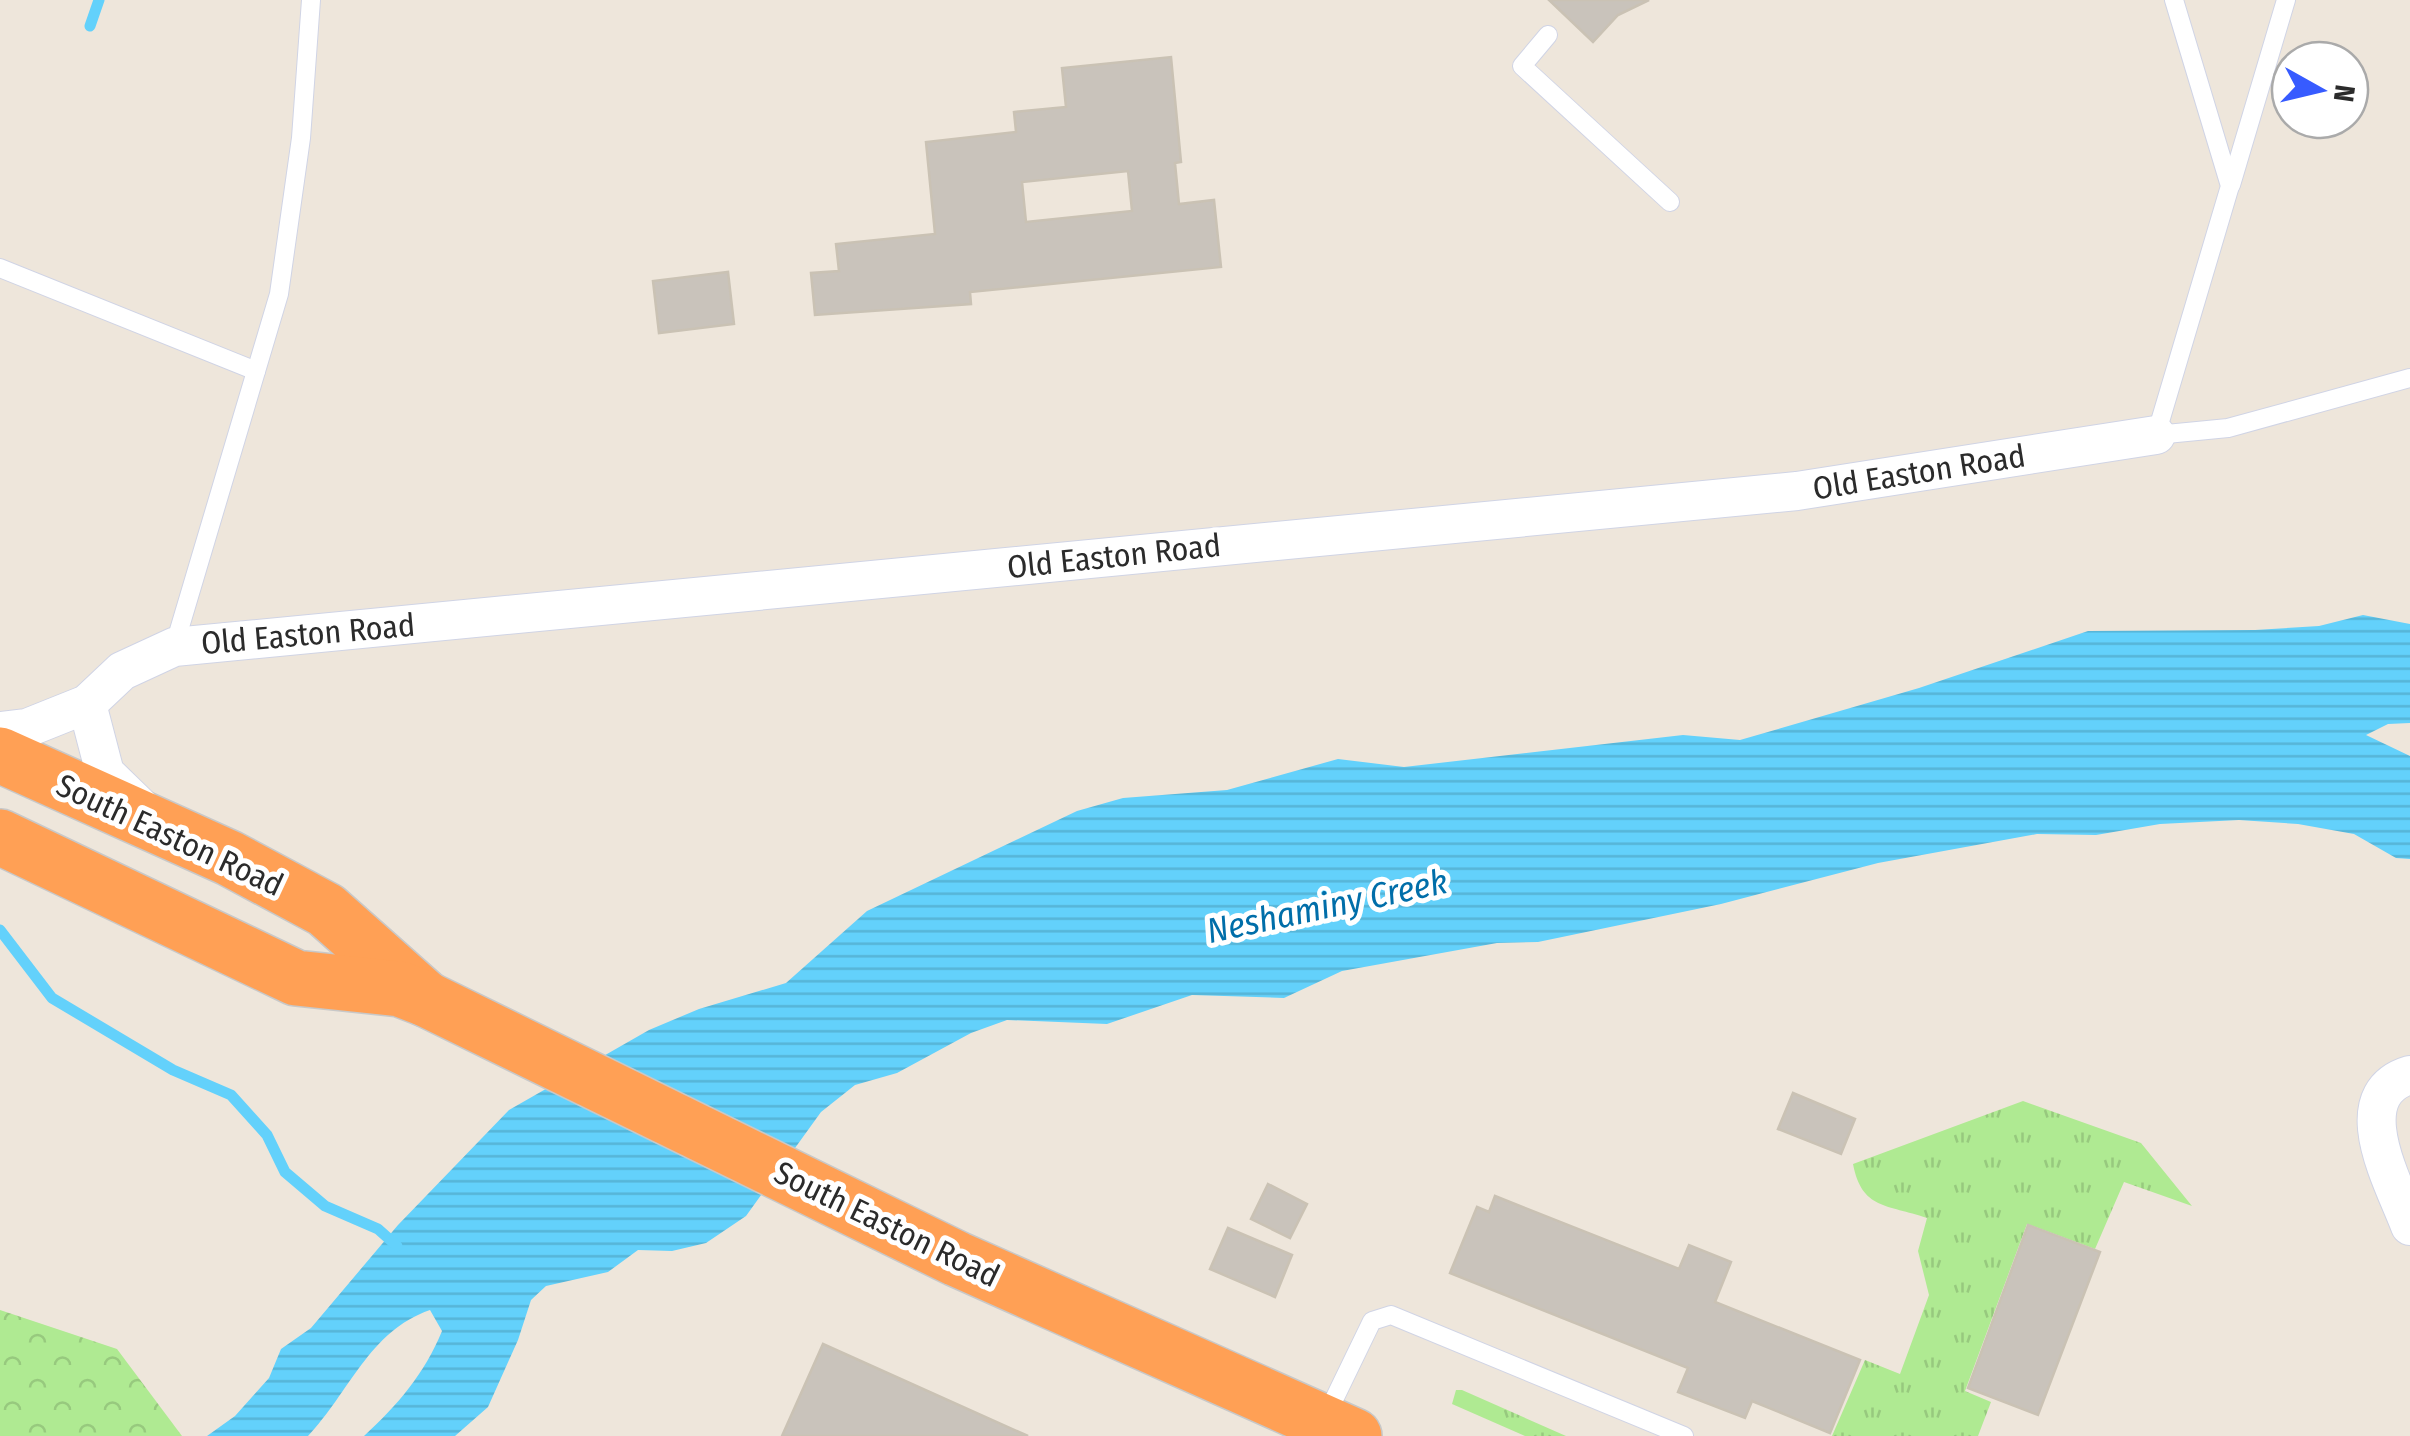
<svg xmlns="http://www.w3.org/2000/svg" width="2410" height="1436" font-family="'Fira Sans Condensed',sans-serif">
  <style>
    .grass { fill: url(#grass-tufts) }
    .park { fill: url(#park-crowns) }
    .water { fill: url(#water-rules) }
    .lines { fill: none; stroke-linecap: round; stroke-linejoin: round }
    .stream { stroke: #63d1fb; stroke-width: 11 }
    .building { fill: #c9c3bb; stroke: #cac2b4; stroke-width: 2.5; fill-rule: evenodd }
    .lane-casing { stroke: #d0d4e5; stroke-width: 20 }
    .street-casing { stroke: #d0d4e5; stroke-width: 40 }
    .highway-casing { stroke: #c8c8c8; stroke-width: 58 }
    .lane { stroke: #fff; stroke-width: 18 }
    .street { stroke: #fff; stroke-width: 38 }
    .highway { stroke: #ffa055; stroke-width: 55 }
    .labels { text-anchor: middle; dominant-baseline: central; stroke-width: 10; stroke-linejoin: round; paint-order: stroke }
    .street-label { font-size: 32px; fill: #2b2b2b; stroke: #fff }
    .water-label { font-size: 35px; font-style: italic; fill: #006ea9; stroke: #fff }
  </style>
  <defs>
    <pattern id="grass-tufts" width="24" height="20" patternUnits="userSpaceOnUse" patternTransform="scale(2.5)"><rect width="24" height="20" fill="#afea92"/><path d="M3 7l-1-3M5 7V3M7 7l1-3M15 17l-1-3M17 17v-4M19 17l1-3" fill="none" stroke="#97c97e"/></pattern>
    <pattern id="park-crowns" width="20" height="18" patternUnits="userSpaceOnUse" patternTransform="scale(2.5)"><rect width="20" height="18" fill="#afea92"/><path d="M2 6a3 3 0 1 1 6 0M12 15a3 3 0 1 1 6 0" fill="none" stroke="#97c97e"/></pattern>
    <pattern id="water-rules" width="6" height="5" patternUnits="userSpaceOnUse" patternTransform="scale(2.5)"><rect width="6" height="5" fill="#63d1fb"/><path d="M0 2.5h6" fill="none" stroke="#56b4d7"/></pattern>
  </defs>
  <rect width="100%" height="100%" fill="#eee6db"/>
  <g class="grass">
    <path d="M2023 1101 2141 1143 2192 1206 2124 1182 2095 1249 2027 1224 1965 1391 1991 1402 1978 1436H1832L1865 1360 1900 1374 1929 1295 1918 1251 1927 1218C1887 1204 1862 1210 1853 1164Z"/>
    <polygon points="1456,1390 1462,1390 1566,1436 1525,1436 1452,1404"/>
  </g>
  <polygon class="park" points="0,1310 117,1349 182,1436 0,1436"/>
  <path class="water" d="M2363 615 2410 624V723L2388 724 2366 735 2410 756V859L2396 858 2354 834 2298 824 2239 820 2160 824 2096 835 2037 834 1878 863 1721 904 1538 942 1497 943 1342 971 1284 998 1192 995 1107 1024 1007 1020 971 1033 897 1073 855 1085 821 1112 746 1216 706 1243 672 1251 638 1250 608 1272 546 1286 531 1300 518 1340 488 1407 455 1436H364C397 1406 425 1373 442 1331L430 1310C369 1331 349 1393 308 1436H207L235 1416 269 1378 281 1349 311 1328 398 1225 509 1110 649 1030 699 1009 786 983 867 911 1077 811 1123 798 1227 790 1338 759 1404 767 1683 735 1740 740 1919 688 2088 631 2255 630 2319 626Z"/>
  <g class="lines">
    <g class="stream">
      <polyline points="90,26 99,0"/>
      <polyline points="0,930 52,998 173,1070 231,1095 267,1135 285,1172 325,1206 378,1229 397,1246"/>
    </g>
  </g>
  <g class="building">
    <polygon points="1549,0 1649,0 1618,15 1593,42"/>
    <path d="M1171 57 1181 162 1175 163 1179 204 1214 200 1221 267 970 292 971 304 815 315 811 273 839 271 836 244 935 234 926 142 1016 132 1014 112 1066 107 1062 68ZM1128 171 1132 211 1026 222 1022 182Z"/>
    <polygon points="728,272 734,324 659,333 653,281"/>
    <polygon points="1793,1093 1855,1119 1841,1154 1778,1129"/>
    <polygon points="1268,1184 1307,1204 1290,1238 1251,1219"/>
    <polygon points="1495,1196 1679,1269 1689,1245 1731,1262 1715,1302 1860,1360 1830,1433 1752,1401 1745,1418 1678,1392 1688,1368 1450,1273 1477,1207 1489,1212"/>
    <polygon points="2028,1225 2100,1252 2038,1415 1968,1388"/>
    <polygon points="1228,1228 1292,1255 1275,1297 1210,1269"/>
    <polygon points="823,1344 1028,1436 782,1436"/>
  </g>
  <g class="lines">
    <defs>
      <g id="lane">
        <polyline points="2174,0 2230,186 2156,435 2228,428 2410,378"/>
        <polyline points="1548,35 1522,66 1670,202"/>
        <polyline points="2231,185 2286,0"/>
        <polyline points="0,268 256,371"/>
        <polyline points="174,647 279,294 301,138 311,0"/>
        <polyline points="1325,1418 1372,1321 1391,1315 1684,1436"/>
      </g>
      <g id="street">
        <polyline points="87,704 105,773 140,807"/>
        <polyline points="0,731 27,728 87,704 122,671 174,647 1797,491 2156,435"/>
        <path d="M2410 1075C2343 1095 2395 1185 2410 1226"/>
      </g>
      <g id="highway">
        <polyline points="0,755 229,858 326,910 426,999"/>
        <polyline points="0,837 296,978 400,989 426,999 957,1259 1354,1436"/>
      </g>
    </defs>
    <use href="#lane" class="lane-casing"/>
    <use href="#street" class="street-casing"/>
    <use href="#highway" class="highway-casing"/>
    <use href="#lane" class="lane"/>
    <use href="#street" class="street"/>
    <use href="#highway" class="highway"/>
  </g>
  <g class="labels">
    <g class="street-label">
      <text transform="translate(1919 472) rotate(-9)">Old Easton Road</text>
      <text transform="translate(1114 556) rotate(-6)">Old Easton Road</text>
      <text transform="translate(308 634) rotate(-5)">Old Easton Road</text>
      <text transform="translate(170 835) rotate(25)">South Easton Road</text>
      <text transform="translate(887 1224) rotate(26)">South Easton Road</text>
    </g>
    <g class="water-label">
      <text transform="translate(1327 906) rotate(-12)">Neshaminy Creek</text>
    </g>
  </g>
  <g transform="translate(2320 90) rotate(98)"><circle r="48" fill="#ffffff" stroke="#aaaaaa" stroke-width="2.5"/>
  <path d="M0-8L18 38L0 25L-18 38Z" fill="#375bff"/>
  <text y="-15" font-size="28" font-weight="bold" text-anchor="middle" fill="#2b2b2b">N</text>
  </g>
</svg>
